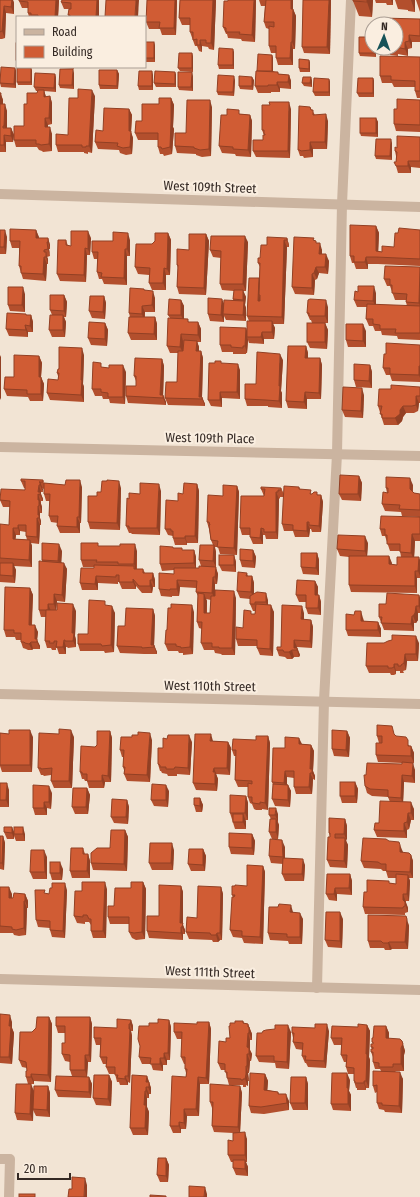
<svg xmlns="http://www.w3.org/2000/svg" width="420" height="1197" font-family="'Fira Sans Condensed',sans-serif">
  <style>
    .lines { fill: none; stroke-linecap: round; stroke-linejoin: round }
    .minor { stroke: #cbb4a0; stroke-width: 10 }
    .wall { fill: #b34f2d; fill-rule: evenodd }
    .shaded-wall { fill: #924024 }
    .building { fill: #d05c34; stroke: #924024 }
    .labels { text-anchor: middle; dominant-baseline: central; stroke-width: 4; stroke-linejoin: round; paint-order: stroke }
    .street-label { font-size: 13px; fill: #342924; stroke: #faeee0 }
  </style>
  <rect width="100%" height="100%" fill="#f2e4d4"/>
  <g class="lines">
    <g class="minor">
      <polyline points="0,194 420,207"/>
      <polyline points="0,447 420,456"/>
      <polyline points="0,694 420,704"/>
      <polyline points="0,979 420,990"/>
      <polyline points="317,988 324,701 337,454 342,204 351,0"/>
      <polyline points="0,1159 10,1159 9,1197"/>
    </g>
  </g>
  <g class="wall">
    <polygon points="0,0 13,0 14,3 14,14 6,13 5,38 2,39 0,39"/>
    <polygon points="59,0 58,17 29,17 28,13 28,8 22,8 19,1"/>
    <polygon points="99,0 99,17 69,17 68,15 69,9 64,9 61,2"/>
    <polygon points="177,0 176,35 162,35 160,29 149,29 146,22"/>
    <polygon points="180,0 216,0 214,50 209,49 208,47 202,46 202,52 199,51 197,46 195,46 190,32 190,25 182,25 179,18"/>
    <polygon points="256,0 255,42 242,41 241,39 228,38 227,34 226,34 223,27"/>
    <polygon points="259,0 293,0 293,9 296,16 295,49 293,49 293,65 278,65 276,58 276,53 271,53 269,46 269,29 266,28 264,22 265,6 261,6"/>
    <polygon points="331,0 330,54 304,53 302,47"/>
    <polygon points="373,0 372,17 359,16 353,1"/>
    <polygon points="375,0 393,0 393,5 387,5 386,3 376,3"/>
    <polygon points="395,0 415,0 415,12 408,11 408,10 398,9"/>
    <polygon points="416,0 420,0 420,12"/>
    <polygon points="420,19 420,42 412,42 412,48 408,49 408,56 398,54 398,56 390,55 387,48 396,48 396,24"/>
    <polygon points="145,42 154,42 155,46 155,62 145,62"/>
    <polygon points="376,48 376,57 360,56 359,53"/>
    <polygon points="234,52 234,69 219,69 218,65"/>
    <polygon points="192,53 193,57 193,72 180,71 178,68"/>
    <polygon points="272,55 273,58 273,71 279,74 289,75 291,81 291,89 280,88 280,92 271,92 271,93 258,93 255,86 257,71"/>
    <polygon points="420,57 420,98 417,98 415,91 415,87 394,87 392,83 382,83 380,76"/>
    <polygon points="309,60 310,63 310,72 300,72 299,68"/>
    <polygon points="61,67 74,67 74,69 61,68"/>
    <polygon points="15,68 16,71 16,88 1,87 0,83"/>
    <polygon points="31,68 32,71 32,85 18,85 17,82"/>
    <polygon points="117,70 119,74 118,89 100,89 99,85"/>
    <polygon points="175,72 176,75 176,87 156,87 154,83"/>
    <polygon points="74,73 74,89 60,88 59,85"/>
    <polygon points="55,74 56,78 56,92 44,91 46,97 50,96 52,103 52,124 48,125 48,127 52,134 52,151 43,152 42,151 39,150 37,147 16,147 14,140 24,126 27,104 37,93 38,91 36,91 34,87"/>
    <polygon points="153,75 153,90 139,90 138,86"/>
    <polygon points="193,76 193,91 179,90 178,87"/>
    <polygon points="311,77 312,81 312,87 304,86 302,83"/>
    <polygon points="373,78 374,81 374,97 359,97 357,93"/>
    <polygon points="329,79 330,82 330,96 315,96 313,92"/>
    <polygon points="235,80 234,96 218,95 217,92"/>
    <polygon points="254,80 253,90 240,89 239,86"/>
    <polygon points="0,92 3,100 3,104 7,111 7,128 11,128 14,135 13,142 6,142 6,152 0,152"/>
    <polygon points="95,96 92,153 88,152 88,154 84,153 84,152 58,152 56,145 68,135 78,98"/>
    <polygon points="171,98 174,105 173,127 174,129 172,154 164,156 163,154 160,154 158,147 158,140 138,140 135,133 142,121 159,104"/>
    <polygon points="420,100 420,132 396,131 394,124 397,109"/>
    <polygon points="212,107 211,156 202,157 196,155 196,154 177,153 175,146 186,133"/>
    <polygon points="310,107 315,115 328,121 327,149 313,149 313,157 304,158 303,156 300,156 298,150"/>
    <polygon points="129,109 132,115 131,132 133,138 132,154 126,155 120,153 119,150 98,149 95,142 103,131"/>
    <polygon points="291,109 290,158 256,157 253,151 263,140 264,135 262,130"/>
    <polygon points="241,114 250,115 252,121 251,157 236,156 235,154 222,153 219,146 227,115"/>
    <polygon points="376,118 378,122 378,137 361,136 360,133"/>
    <polygon points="420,137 420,168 411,167 411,173 398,173 396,166 396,156 395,151 397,148"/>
    <polygon points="392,143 392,160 376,159 375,156"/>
    <polygon points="376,226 379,233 378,251 382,252 394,247 398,233 420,230 420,266 378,264 368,264 368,269 356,269 354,263 352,263 350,256"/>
    <polygon points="0,230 7,237 6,254 0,254"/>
    <polygon points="36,230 39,238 48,238 50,245 50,249 49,249 50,256 47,257 48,259 48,264 47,264 46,281 23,279 19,266 19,248 12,248 10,241"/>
    <polygon points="168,233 171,240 170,275 166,275 166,290 152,290 149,283 149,275 138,274 135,267 152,244"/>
    <polygon points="206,234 209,241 206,295 179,294 177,287 178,268 177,265 189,250"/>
    <polygon points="91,238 90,255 87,255 86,282 60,281 57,274 66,240 68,246 71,246"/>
    <polygon points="287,238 289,245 289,247 287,247 284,324 273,324 275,328 274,339 264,339 264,344 249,343 248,340 247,353 246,353 246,354 233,354 233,352 222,352 220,345 246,328 247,331 249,321 247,316 259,280 260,267 258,263 267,245"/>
    <polygon points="130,240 130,256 127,256 127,285 104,284 102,279 99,279 97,272 97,259 94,259 92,252 113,241"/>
    <polygon points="314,240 322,250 322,254 329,261 328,274 319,273 317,279 315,280 314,295 295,294 292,287"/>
    <polygon points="248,242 246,291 243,291 246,297 245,305 246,308 246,321 226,320 224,316 224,322 210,321 208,314 224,303 233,300 234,291 222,290 220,284 221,258 213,257 210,250"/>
    <polygon points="420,267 420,340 398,339 397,336 382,335 381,331 375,331 373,326 369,326 366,319 367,307 357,307 354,300 376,293 376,305 407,306 406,302 406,300 395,300 390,286 387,286 384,279"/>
    <polygon points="145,290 155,298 155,312 145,312 145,317 155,317 157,324 157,340 131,340 128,333 130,317 129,313"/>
    <polygon points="25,294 25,312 10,311 8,305"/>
    <polygon points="64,295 67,302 66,317 64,317 66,322 65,337 52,337 49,330 52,315 50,310"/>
    <polygon points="104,296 106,303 105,319 92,318 89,311"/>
    <polygon points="181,300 184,306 184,319 189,322 198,322 201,329 201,342 197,342 199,347 199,351 201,351 203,358 202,397 205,404 205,406 168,405 165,398 177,382 178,353 170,353 167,346 170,318 168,315"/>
    <polygon points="328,307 328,323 325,323 328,330 327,349 310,348 307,342 312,323 311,320 310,320 307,313"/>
    <polygon points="26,315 31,315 33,322 33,332 28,332 28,337 9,336 6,329"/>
    <polygon points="105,323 108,330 107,346 91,345 88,338"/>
    <polygon points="366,331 366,347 348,347 346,340"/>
    <polygon points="420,345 420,382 392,381 390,375 386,375 383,368 386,354"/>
    <polygon points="306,346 308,353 308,358 320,358 322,365 321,399 307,399 307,409 288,408 286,401"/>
    <polygon points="84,355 83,384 84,387 84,402 50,400 47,393 58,380 58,376 57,373 59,369"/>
    <polygon points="39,356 42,363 41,377 44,384 43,401 30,401 28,397 7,396 4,389 14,377"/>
    <polygon points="162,359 164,366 163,395 166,402 166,405 128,403 126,396 136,386 136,381 134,376"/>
    <polygon points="283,360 281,391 282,393 282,408 268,407 268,406 247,406 245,399 256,384"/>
    <polygon points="221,361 221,363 240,370 240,399 222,398 222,407 211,406 208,400 215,363"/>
    <polygon points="370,365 372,372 372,388 356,387 354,380"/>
    <polygon points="103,367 126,372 125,404 110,403 109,399 103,399 102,396 95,396 92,389"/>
    <polygon points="420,387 420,403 419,403 418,411 414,413 406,413 403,417 402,421 398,425 384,425 378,406 391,389"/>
    <polygon points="364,395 363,418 345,417 342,410"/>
    <polygon points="359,476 362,483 361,501 342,500 339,494"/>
    <path d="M43 480 44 483 82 487 81 523H80V533H60L57 526 58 523 51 522 49 516 50 501H46L44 494V489L42 488 43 492H41V494L43 499V501H41V504L42 507V513H40V518L41 521V525H40L39 544 31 543 32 546V567L14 566 16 570 15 583 0 582V532L9 525 10 507H3L0 500 25 490V488H24L21 481ZM20 531 26 532V536L27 540 15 539 16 535H20Z"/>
    <polygon points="197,484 199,491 198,543 187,543 187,545 175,545 173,538 173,536 168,535 165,529 178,501 183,494"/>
    <polygon points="413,485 413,492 414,493 420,494 420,517 402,516 401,512 385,511 382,504 387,493 386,488"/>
    <path d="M237 486 239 492 237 555 220 554 218 547H215L216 552V568L218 574 217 584H215V590L236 598 235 655H222L221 654 215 653 214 650H204L201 643 202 629 199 628 197 622 198 596 196 592V588L180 587 179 596H172V597L161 596 159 589 174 574V570L162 571 160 564 173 547V548L183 550H194L196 557V568H199L201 566 199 560 213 545 211 540 209 529 207 522 223 496ZM206 599 211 600 210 613H207V601Z"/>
    <polygon points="299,487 300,489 312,494 321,495 323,502 321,532 312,532 311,529 310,529 309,537 295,537 293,531 284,531 282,524 284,497 280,497 280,498 279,499 278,539 266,539 265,535 263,535 263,544 253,544 250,537 250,535 242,535 240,528 264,496 261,489 281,488 284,494"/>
    <polygon points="121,488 120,530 90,529 88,522 97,496 101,492"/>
    <polygon points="161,491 160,535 132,534 131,533 129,533 126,526 129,499 140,494"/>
    <polygon points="420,517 420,541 415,541 414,557 420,560 420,578 417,578 417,593 351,592 349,585 349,557 340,556 337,549 368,543 367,556 389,556 392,565 397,565 401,557 400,551 390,551 385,536 382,536 380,529"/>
    <polygon points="99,546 137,551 137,569 143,569 145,573 153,573 155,580 155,587 153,587 152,593 142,593 136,586 136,589 122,589 119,582 118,582 118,584 98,583 98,590 82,590 80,583 94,568 94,567 83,567 81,560"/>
    <polygon points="253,550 256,557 255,568 242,567 240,560"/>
    <polygon points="62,551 61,562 67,569 65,602 57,601 56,610 76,611 75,636 76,640 76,647 68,648 67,647 66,647 66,654 59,654 57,648 56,648 56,650 52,650 51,648 47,648 45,641 46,617 41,617 39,610 42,562 42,560"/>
    <polygon points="317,553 319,560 319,575 303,574 301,567"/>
    <polygon points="234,555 236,562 236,572 222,571 219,565"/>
    <polygon points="247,573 248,576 252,576 254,583 254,594 268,600 268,605 274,612 273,656 260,655 257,648 257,646 238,646 236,639 252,614 255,614 255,611 253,611 250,604 250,599 240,598 237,591"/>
    <polygon points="315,581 318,587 318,595 319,595 321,602 321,615 308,614 306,608 306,602 299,602 296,595"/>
    <polygon points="30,588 33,595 32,625 38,632 37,640 40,646 40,649 33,649 32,650 28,650 26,649 23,648 21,642 21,640 16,640 15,637 6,637 4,630"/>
    <polygon points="419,595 420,598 420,613 418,613 418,620 416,623 414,623 414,631 384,630 379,617 386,604"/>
    <polygon points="107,606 115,613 114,652 105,653 104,651 80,651 78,644 88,634"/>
    <polygon points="171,608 194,612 193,654 183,655 183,653 179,653 178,651 168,651 165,644 167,630"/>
    <polygon points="153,609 155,616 154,645 157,652 157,654 144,654 120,653 117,646 125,626"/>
    <polygon points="304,613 304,620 311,620 313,627 312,648 297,647 300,655 299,657 294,657 292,659 287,659 285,657 279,656 277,650 281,647"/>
    <polygon points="363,618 364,621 378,622 381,629 381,637 348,636 346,630"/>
    <polygon points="384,643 419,643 418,661 407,661 406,670 403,671 404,673 400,673 400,671 396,671 396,674 394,675 391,675 390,673 369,673 366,666"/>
    <polygon points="110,731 112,738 111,782 105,782 104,788 89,788 87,781 85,781 84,779 82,779 80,772 95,747"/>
    <polygon points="347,731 350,738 349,757 334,756 332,749"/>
    <polygon points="0,733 33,737 32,772 2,772 0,766"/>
    <polygon points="395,735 410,746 411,746 414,753 414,763 409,763 415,770 415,783 404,782 403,802 414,809 414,820 411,820 409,829 407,830 407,838 377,837 374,830 379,823 390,802 388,797 372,796 367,793 365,786 366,775 402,764 402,763 378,762 376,755 379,743 377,736"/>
    <polygon points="268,736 270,743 268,810 262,809 262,810 256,810 254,809 252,804 250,803 248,797 248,787 238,787 235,780 236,756 234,756 232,750 256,740"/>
    <polygon points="74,737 72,788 54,788 51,781 51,775 44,776 43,775 41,775 38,768"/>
    <polygon points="132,737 152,740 150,782 127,781 124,774 124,770 123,767 124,757 122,757 120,750"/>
    <polygon points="213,741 228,742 231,748 230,775 216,774 218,779 217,791 196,790 193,783"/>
    <polygon points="192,742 190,775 177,774 177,776 168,776 167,774 162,773 161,771 160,771 158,764 163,748"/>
    <polygon points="302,744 311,745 314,751 313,771 315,776 315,780 313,779 312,794 296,794 294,787 294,778 287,777 287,784 288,785 291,791 290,807 275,806 272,799 273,785 272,782 285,748"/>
    <polygon points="355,782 358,789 357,803 342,803 340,796"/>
    <polygon points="0,783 9,790 9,807 0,807"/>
    <polygon points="87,788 90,795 88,814 75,814 72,807"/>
    <polygon points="169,791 168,807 154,806 151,800"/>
    <polygon points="52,793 51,809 47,808 47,815 35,815 33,808"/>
    <polygon points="246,796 248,803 248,820 245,820 246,829 235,829 230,813"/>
    <polygon points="200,798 203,805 202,812 196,812 194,805"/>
    <polygon points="127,800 129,807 128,824 114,823 111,817"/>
    <polygon points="278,814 278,822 279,825 278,839 272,839 269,832 271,819 269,815"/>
    <polygon points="345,819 347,826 346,841 348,845 347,868 330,867 327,860 330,837 329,833"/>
    <polygon points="125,830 128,837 127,871 93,870 91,863 110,848"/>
    <polygon points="4,832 14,832 25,834 25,841 16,841 14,836 14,839 7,839"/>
    <polygon points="252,834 255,841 254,855 231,854 229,847"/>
    <polygon points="0,836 3,836 5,843 4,870 0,869"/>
    <polygon points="285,847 285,858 305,865 304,881 285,881 282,874 283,864 271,863 269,856"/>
    <polygon points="83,848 85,854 88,854 90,861 90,878 72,878 70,871"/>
    <polygon points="203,849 206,856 205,871 191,871 188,864"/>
    <polygon points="174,850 173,870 152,870 149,863"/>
    <polygon points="403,853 411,855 413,861 413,878 409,878 410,881 409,901 406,901 406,903 408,908 408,912 405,913 405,915 365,914 363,907 367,892 390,883 396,884 396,878 388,878 386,871 383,871 381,869 364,868 361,861"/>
    <polygon points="47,857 47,879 33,879 30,872"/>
    <polygon points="263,866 265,872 263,944 244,943 242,938 233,937 230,930 233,897 232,895 247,886"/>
    <polygon points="63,869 62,880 52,880 50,873"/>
    <polygon points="350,874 352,881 352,895 337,894 337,901 329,900 326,894"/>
    <polygon points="143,882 146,889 145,939 136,940 132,938 129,932 129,924 110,924 108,917 114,906 131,888"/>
    <polygon points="181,886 183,892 183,925 185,930 185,934 183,934 183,940 149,938 147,931 159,916"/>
    <polygon points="0,887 12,894 12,898 13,898 25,894 28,901 28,908 27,908 26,935 19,936 14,935 13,933 0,933"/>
    <polygon points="221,887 223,894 222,940 220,940 218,942 213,942 212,940 189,939 186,932"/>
    <polygon points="107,889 106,938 93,938 91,931 91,925 89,922 85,922 85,924 77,923 74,916 82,891"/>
    <polygon points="67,890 65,938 52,937 50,930 50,928 38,927 36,920 46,893 49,894"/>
    <polygon points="293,912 303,919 302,944 289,944 288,941 270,940 268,933"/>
    <polygon points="343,919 342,948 328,947 325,940"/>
    <polygon points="408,923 409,926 408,949 392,949 390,950 385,950 384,948 370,948 368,941"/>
    <polygon points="0,1014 12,1022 12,1028 14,1033 12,1064 0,1063"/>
    <polygon points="49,1017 52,1024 51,1082 34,1081 34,1084 28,1084 26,1077 27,1071 27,1068 22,1067 19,1060 32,1032"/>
    <polygon points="90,1017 92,1024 91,1062 88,1062 87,1077 89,1077 92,1084 91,1098 58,1097 55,1090 72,1076 70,1070 70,1062 65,1061 62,1054 65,1043 65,1033 58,1033 56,1026"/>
    <polygon points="131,1020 133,1026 133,1031 131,1031 132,1036 130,1083 128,1082 128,1085 120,1085 119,1082 117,1082 115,1074 109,1074 106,1067 106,1064 103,1064 100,1057 100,1045 96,1045 94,1038 117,1028"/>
    <polygon points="169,1020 171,1027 170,1060 167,1060 167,1065 163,1065 163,1071 153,1070 151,1064 142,1064 139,1057 149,1026"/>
    <polygon points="243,1021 244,1023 248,1024 252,1034 252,1040 250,1040 250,1050 252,1054 251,1061 250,1061 249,1073 248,1073 249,1081 248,1081 248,1086 246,1085 246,1087 243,1087 243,1085 229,1085 225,1070 221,1070 218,1063 226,1042 230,1038 235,1023"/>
    <polygon points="209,1022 211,1029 209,1084 200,1084 199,1116 187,1116 186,1129 181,1129 181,1133 173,1133 170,1126 186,1077 186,1073 185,1069 185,1064 184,1064 181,1057 182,1039 177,1039 174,1032 197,1024"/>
    <polygon points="367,1025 370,1031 369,1057 370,1060 369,1088 366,1088 366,1090 357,1090 357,1088 356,1088 354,1081 354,1074 348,1074 346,1067 346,1062 344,1062 341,1055 341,1045 334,1045 331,1038 358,1027"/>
    <polygon points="386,1026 389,1033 389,1039 402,1041 405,1051 404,1055 404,1071 395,1071 403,1079 402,1113 385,1112 384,1110 379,1109 377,1103 377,1092 375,1093 373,1086 381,1071 380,1069 375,1069 373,1062 373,1057 371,1052 372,1049 371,1047 373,1044 372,1042 373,1038"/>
    <polygon points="329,1031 326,1068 308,1067 306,1063 305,1063 302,1056 303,1050 296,1049 293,1042 293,1038 292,1033"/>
    <polygon points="291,1032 289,1069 276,1068 275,1063 259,1062 256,1056 262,1033"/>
    <polygon points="265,1074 268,1081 267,1090 278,1092 279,1094 289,1101 289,1110 264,1114 251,1113 249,1106"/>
    <polygon points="109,1075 112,1082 111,1106 96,1105 93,1098"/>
    <polygon points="147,1076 151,1088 151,1094 149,1094 149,1098 147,1098 147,1107 149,1112 148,1135 133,1135 130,1128"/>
    <polygon points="306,1077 308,1084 308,1110 293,1110 290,1103"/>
    <polygon points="350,1080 349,1091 351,1095 351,1111 333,1110 331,1104"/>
    <polygon points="48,1086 50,1093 50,1117 36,1116 33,1110 33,1121 17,1120 15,1113 34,1090"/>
    <polygon points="240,1086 242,1093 240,1132 247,1139 247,1162 246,1162 248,1167 248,1176 236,1175 233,1168 233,1162 231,1162 228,1155 233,1141 233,1133 214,1132 212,1126 212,1108 210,1102"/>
    <polygon points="166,1158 169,1165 168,1182 160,1182 157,1175"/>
  </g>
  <g class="shaded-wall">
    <polygon points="12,0 13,0 14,3 14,14 11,7"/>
    <polygon points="56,0 59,0 58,17 55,17"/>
    <polygon points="97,0 99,0 99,17 96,17"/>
    <polygon points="136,0 139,0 138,17 135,17"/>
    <polygon points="175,0 177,0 176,35 174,28"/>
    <polygon points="213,0 216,0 214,50 211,43"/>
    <polygon points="254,0 256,0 255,42 252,35"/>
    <polygon points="291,0 293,0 293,16 291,9"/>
    <polygon points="329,0 331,0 330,54 327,47"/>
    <polygon points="367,0 373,0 372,17 367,2"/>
    <polygon points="391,0 393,0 393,5"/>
    <polygon points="411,0 415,0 415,12"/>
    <polygon points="4,6 6,13 5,38 2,31"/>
    <polygon points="293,9 296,16 295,49 292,42"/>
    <polygon points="409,35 412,42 412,48 409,41"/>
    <polygon points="200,40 202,46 202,52 200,45"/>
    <polygon points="154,42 155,46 155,62 154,58"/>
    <polygon points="291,42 293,49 293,65 290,58"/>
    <polygon points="405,42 408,49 408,56 405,49"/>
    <polygon points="375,48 376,48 376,57 375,53"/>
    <polygon points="233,49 234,52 234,69 233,65"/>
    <polygon points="192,53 193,57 193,72 192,68"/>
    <polygon points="272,55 273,58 273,75 272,71"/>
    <polygon points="309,60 310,63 310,72 309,69"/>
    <polygon points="15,68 16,71 16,88 14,84"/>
    <polygon points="31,68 32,71 32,85 31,82"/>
    <polygon points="73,69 74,73 74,89 72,85"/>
    <polygon points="117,70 119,74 118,89 117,86"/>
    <polygon points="152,71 153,75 153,90 152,86"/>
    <polygon points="175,72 176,75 176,87 175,84"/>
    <polygon points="192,72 193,76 193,91 191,87"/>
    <polygon points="55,74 56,78 56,92 54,88"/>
    <polygon points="289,75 291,81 291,89 288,82"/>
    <polygon points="234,76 235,80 234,96 233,92"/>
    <polygon points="252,77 254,80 253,90 252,86"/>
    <polygon points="311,77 312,81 312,87 310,83"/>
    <polygon points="373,78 374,81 374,97 373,93"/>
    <polygon points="329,79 330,82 330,96 329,92"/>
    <polygon points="277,82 280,88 280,92 277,85"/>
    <polygon points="44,90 46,97 44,97"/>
    <polygon points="92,90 95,96 92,153 89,146"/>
    <polygon points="0,92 3,100 3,111 0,104"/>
    <polygon points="50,96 52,103 52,124 49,118"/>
    <polygon points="171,98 174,105 173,127 174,129 172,154 170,147"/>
    <polygon points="210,100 212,107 211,156 209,149"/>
    <polygon points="289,102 291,109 290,158 288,151"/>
    <polygon points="5,104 7,111 7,133 4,126"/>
    <polygon points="129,109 132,115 131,132 133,138 132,154 130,147 129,131"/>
    <polygon points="326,114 328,121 327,149 325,142"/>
    <polygon points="250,115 252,121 251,157 248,150"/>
    <polygon points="45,118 48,125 48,134 45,127"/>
    <polygon points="376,118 378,122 378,137 376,133"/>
    <polygon points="50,127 52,134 52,151 49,144"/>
    <polygon points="11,128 14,135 13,142 11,136"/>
    <polygon points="4,135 6,142 6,152 4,145"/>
    <polygon points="391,139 392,143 392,160 390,156"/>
    <polygon points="310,142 313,149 313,157 310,150"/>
    <polygon points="408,161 411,167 411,173 408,166"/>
    <polygon points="376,226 379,233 378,258 376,251"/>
    <polygon points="5,230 7,237 6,254 4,247"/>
    <polygon points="36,230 39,237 39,244 36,238"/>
    <polygon points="88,231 91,238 90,255 88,249"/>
    <polygon points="128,233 130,240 130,256 127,249"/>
    <polygon points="168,233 171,240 170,275 167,269"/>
    <polygon points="206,234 209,241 206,295 204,288"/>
    <polygon points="245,236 248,242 246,291 243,284"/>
    <polygon points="48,238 50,245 50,249 48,242"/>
    <polygon points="287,238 289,245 289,247 287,240"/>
    <polygon points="284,240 287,247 284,324 282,317"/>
    <polygon points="47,242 49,249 50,256 48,249"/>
    <polygon points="320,243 322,250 322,261 319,254"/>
    <polygon points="85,248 87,255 86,282 84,275"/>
    <polygon points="125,249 127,256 127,285 124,278"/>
    <polygon points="44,250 48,259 48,264"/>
    <polygon points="326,254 329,261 328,274 325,267"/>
    <polygon points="44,257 47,264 46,281 43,274"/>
    <polygon points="366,257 368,264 368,269 365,262"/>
    <polygon points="316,267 319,273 317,279 314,273"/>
    <polygon points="164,268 166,275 166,290 163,283"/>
    <polygon points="312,274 315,280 314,295 312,288"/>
    <polygon points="259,278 261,285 260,295 259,295 261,300 260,308 258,301"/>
    <polygon points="420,279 420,307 419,303"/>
    <polygon points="374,286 376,293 376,308 373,301"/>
    <polygon points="23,287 25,294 25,312 22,305"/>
    <polygon points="243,290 246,297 245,305 246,308 246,321 243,315 244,303 243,300"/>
    <polygon points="153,291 155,298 155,312 152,305"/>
    <polygon points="64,295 67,302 66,317 64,311"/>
    <polygon points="104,296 106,303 105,319 103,312"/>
    <polygon points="222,299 225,306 223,314 224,316 224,322 221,315"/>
    <polygon points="181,300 184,306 184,322 181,315"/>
    <polygon points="326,300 328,307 328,323 325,316"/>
    <polygon points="142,306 145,312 144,321 142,314"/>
    <polygon points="31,315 33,322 33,332 30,326"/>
    <polygon points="63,315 66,322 65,337 63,330"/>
    <polygon points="155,317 157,324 157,340 154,334"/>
    <polygon points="272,321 275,328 274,339 272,332"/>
    <polygon points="198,322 201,329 201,342 198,335"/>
    <polygon points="105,323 108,330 107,346 105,339"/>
    <polygon points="325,323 328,330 327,349 325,342"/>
    <polygon points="363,324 366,331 366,347 363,341"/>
    <polygon points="25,325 28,332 28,337 26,330"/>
    <polygon points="246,328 248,335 247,337 248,340 247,353 245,346"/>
    <polygon points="262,332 264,339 264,344 261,337"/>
    <polygon points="181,334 183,341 183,353 180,347"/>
    <polygon points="197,341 199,347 199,358 196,351"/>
    <polygon points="306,346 308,353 308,364 305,358"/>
    <polygon points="82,348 84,355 83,384 84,387 84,402 81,395 81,380"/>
    <polygon points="201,351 203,358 202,397 205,404 205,406 202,399 199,397"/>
    <polygon points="280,354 283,360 281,391 282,393 282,408 279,401 279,386"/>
    <polygon points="0,355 1,357 1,400 0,398"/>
    <polygon points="39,356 42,363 41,377 44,384 43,401 41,394 39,377"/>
    <polygon points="320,358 322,365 321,399 319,393"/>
    <polygon points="162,359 164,366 163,398 160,395"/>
    <polygon points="238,364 240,370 240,399 237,392"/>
    <polygon points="123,365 126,372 125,404 123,397"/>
    <polygon points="370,365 372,372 372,388 369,381"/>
    <polygon points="419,366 420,367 420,378 419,375"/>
    <polygon points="362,388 364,395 363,418 361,411"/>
    <polygon points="220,392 222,398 222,407 220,400"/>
    <polygon points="305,392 307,399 307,409 304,402"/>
    <polygon points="163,395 166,402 166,405 163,398"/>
    <polygon points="416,396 419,403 418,411 416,405"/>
    <polygon points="403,406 406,413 403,417 402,421 398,425 395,418"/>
    <polygon points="359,476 362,483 361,501 358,494"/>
    <polygon points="410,478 413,485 412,496 410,489"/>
    <polygon points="80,480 82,487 81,523 79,517"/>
    <polygon points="119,481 121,488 120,530 117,523"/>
    <polygon points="40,482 43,489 43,492 40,485"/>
    <polygon points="159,484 161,491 160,535 157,528"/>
    <polygon points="197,484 199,491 198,543 195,536"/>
    <polygon points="39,485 41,492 41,494 43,499 43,501 40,495 38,492"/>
    <polygon points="237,486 239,492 237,555 234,548"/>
    <polygon points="276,492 279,499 278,539 276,532"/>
    <polygon points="38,494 42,507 42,513 38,500"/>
    <polygon points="321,495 323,502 321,532 319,526"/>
    <polygon points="38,506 40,513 40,518 41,521 41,525 38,515"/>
    <polygon points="77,517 80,523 80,533 77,527"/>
    <polygon points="37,518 40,525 39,544 37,537"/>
    <polygon points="307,522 310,529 309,537 307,531"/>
    <polygon points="18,525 20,531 20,535 18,528"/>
    <polygon points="13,528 16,535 15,546 13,539"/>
    <polygon points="261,528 263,535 263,544 260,538"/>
    <polygon points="412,534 415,541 414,560 411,553"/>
    <polygon points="185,536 187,543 187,545 185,538"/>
    <polygon points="365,536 368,543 367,558 365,551"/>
    <polygon points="30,540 32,546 32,567 29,560"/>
    <polygon points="59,544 62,551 61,568 58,561"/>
    <polygon points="135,544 137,551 136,571 134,564"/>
    <polygon points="214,545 216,552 216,568 218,574 217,584 215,577 216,567 213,561"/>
    <polygon points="194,550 196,557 196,570 194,563"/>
    <polygon points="253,550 256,557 255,568 253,561"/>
    <polygon points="317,553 319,560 319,575 316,568"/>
    <polygon points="234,555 236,562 236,572 234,565"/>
    <polygon points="389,556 392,563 391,571 389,564"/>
    <polygon points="419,557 420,560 420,576 418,571"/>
    <polygon points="13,563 16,570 15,583 13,576"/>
    <polygon points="64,563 67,569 65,602 62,595"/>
    <polygon points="415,571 417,578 417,593 415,586"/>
    <polygon points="153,573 155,580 155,587 152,580"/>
    <polygon points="96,576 98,583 98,590 95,584"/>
    <polygon points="252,576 254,583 254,599 251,592"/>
    <polygon points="213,577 215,584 215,600 212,593"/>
    <polygon points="133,579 136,586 136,589 133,582"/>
    <polygon points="150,580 153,587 152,593 150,586"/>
    <polygon points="177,580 180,587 179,596 177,589"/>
    <polygon points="315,581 318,587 317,602 315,595"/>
    <polygon points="30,588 33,595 31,632 29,625"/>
    <polygon points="234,591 236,598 235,655 232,648"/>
    <polygon points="266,593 268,600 268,609 266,602"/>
    <polygon points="54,594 57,601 56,611 54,604"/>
    <polygon points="204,594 207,601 206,620 204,613"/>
    <polygon points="319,595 321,602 321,615 318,608"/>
    <polygon points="419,595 420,598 420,610 419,606"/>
    <polygon points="48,604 51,611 48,610"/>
    <polygon points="73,604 76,611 75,636 76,640 76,647 73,641 72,633"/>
    <polygon points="192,605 194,612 193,654 190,647"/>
    <polygon points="271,605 274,612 273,656 270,649"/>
    <polygon points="112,606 115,613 114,652 111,645"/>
    <polygon points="302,606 304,613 304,626 301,619"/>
    <polygon points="416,606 418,613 418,620 416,623 413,616"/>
    <polygon points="153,609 155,616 154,647 151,645"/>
    <polygon points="361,611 363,618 364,628 361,621"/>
    <polygon points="412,616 414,623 414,631 411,624"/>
    <polygon points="311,620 313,627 312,648 310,641"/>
    <polygon points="378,622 381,629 381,637 378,630"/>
    <polygon points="35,625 38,632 37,640 40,646 40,649 37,642 35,639"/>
    <polygon points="416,636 419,643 418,661 416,654"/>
    <polygon points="64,640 66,647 66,654 63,647"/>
    <polygon points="294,640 297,647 297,650 294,648"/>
    <polygon points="31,642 33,649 32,650 29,644"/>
    <polygon points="154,645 157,652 157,654 154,647"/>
    <polygon points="297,648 300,655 299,657 297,650"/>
    <polygon points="292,650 294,657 292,659 289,652"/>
    <polygon points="405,654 407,661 406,670 404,663"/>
    <polygon points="394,664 396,671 396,674 394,667"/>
    <polygon points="30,730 33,737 32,772 30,765"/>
    <polygon points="71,730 74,737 72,788 69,781"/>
    <polygon points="110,731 112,738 111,782 108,776"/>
    <polygon points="347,731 350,738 349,757 346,750"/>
    <polygon points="150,733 152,740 150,782 147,775"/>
    <polygon points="211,734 213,741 210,741"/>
    <polygon points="189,735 192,742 190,775 188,768"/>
    <polygon points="268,736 270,743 268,810 265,803"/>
    <polygon points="299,738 302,744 299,744"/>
    <polygon points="228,742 231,748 230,775 227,768"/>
    <polygon points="311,745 314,751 313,771 315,776 315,780 310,769"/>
    <polygon points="411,746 414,753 414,763 411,756"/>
    <polygon points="413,763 415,770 415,783 412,776"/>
    <polygon points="214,768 218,779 217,791 215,784 213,772"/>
    <polygon points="285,771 287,777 287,790 284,783"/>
    <polygon points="310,773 313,779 312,794 309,787"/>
    <polygon points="102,775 105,782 104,788 102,781"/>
    <polygon points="402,775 404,782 403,805 401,798"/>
    <polygon points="355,782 358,789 357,803 355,796"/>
    <polygon points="7,783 9,790 9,807 6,800"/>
    <polygon points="166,785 169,791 168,807 166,800"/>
    <polygon points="288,785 291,791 290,807 288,800"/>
    <polygon points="49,786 52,793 51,809 49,802"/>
    <polygon points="87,788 90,795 88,814 86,807"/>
    <polygon points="246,796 248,803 248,820 245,813"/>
    <polygon points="200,798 203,805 202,812 200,806"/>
    <polygon points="127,800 129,807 128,824 126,817"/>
    <polygon points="44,802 47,808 47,815 44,808"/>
    <polygon points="411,802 414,809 414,820 411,813"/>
    <polygon points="276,808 278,814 278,822 275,815"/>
    <polygon points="408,813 411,820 409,829 407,822"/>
    <polygon points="243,814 246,821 246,829 243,822"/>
    <polygon points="276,819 279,825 278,839 276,832"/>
    <polygon points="345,819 347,826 347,841 344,834"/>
    <polygon points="404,823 407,830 407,838 404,831"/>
    <polygon points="12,827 15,834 14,834 14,839 12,833"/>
    <polygon points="23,827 25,834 25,841 23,834"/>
    <polygon points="125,830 128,837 127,871 124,864"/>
    <polygon points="252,834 255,841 254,855 252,848"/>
    <polygon points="3,836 5,843 4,870 2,863"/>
    <polygon points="345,838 348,845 347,868 344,861"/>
    <polygon points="282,840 285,847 285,864 283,857"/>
    <polygon points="172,843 174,850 173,870 171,863"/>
    <polygon points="400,845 403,852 402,859 400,852"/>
    <polygon points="203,849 206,856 205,871 203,865"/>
    <polygon points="44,850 47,857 47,879 45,872"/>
    <polygon points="88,854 90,861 90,878 87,871"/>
    <polygon points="411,855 413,861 413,878 410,872"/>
    <polygon points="303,859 305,865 304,881 302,874"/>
    <polygon points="60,862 63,869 62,880 60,873"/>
    <polygon points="263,866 265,872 263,944 260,937"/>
    <polygon points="350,874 352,881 352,895 349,888"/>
    <polygon points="408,875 410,881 409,901 407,894"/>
    <polygon points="105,882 107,889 106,938 103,931"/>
    <polygon points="143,882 146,889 145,939 142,932"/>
    <polygon points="65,883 67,890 65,938 63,931"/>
    <polygon points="181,886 183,892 183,925 185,930 185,934 180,923"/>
    <polygon points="9,887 12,894 11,905 9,898"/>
    <polygon points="221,887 223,894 222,940 220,933"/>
    <polygon points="335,888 337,894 337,901 334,894"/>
    <polygon points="25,894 28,901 28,908 25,901"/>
    <polygon points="403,894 408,908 408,912 403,900"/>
    <polygon points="24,901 27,908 26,935 24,928"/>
    <polygon points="291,905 293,912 293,919 290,912"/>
    <polygon points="340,912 343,919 342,948 340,941"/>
    <polygon points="300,913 303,919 302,944 300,937"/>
    <polygon points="406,916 409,926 408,949 405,942"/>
    <polygon points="181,927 183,934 183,940 181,933"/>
    <polygon points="217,933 220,940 218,942 216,935"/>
    <polygon points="389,942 392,949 390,950 388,943"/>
    <polygon points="10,1015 12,1022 12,1028 14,1033 12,1064 9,1057 9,1026"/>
    <polygon points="49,1017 52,1024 51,1082 48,1075"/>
    <polygon points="90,1017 92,1024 91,1062 89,1055"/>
    <polygon points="131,1020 133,1026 133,1031 130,1024"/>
    <polygon points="169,1020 171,1027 170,1060 168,1053"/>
    <polygon points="209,1022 211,1029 209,1084 206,1078"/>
    <polygon points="129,1024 131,1031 132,1036 130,1083 128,1076"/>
    <polygon points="248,1024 252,1034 252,1040 249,1033"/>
    <polygon points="327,1024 329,1031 326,1068 324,1061"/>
    <polygon points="288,1025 291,1032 289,1069 287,1062"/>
    <polygon points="367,1025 370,1031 369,1057 370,1060 369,1088 366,1081 366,1054"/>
    <polygon points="386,1026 389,1033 388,1045 386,1038"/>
    <polygon points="248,1033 250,1040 250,1050 252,1054 251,1061 247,1047"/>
    <polygon points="402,1041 405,1051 404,1055 404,1071 401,1064"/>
    <polygon points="164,1053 167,1060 167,1065 164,1058"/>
    <polygon points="247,1054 250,1061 249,1073 247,1066"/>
    <polygon points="85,1055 88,1062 87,1077 85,1070"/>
    <polygon points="160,1058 163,1065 163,1071 160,1064"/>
    <polygon points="246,1066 248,1073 249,1081 246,1074"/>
    <polygon points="400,1072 403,1079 402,1113 399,1106"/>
    <polygon points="347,1073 350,1080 349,1091 351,1095 351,1111 348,1104 347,1088"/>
    <polygon points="31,1074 34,1081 34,1084 31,1077"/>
    <polygon points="246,1074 248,1081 248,1086 245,1079"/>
    <polygon points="265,1074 268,1081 267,1097 264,1090"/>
    <polygon points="109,1075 112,1082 111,1106 108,1099"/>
    <polygon points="125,1076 128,1082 128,1085 125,1079"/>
    <polygon points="147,1076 151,1088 151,1094 146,1082"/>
    <polygon points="89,1077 92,1084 91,1098 89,1092"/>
    <polygon points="198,1077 200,1084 199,1116 196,1109"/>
    <polygon points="306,1077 308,1084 308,1110 305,1103"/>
    <polygon points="364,1081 366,1088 366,1090 364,1083"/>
    <polygon points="31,1084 34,1091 33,1121 30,1114"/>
    <polygon points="48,1086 50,1093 50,1117 47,1110"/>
    <polygon points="240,1086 242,1093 240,1134 238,1127"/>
    <polygon points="146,1087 149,1094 149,1098 146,1091"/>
    <polygon points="145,1091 147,1098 147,1107 149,1112 148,1135 145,1128 144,1105"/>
    <polygon points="286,1094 289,1101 289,1110 287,1103"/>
    <polygon points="184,1109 187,1116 186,1129 184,1123"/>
    <polygon points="179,1122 181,1129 181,1133 179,1126"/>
    <polygon points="245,1132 247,1139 247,1162 245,1155"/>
    <polygon points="166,1158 169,1165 168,1182 166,1176"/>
    <polygon points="245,1160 248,1167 248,1176 245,1169"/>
    <polygon points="85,1178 87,1185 87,1197 84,1197"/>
    <polygon points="205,1187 207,1194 207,1197 204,1197"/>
  </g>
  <g class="building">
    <polygon points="0,0 12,0 11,7 4,6 2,31 0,32"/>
    <polygon points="19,0 56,0 55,17 38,17 38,15 31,15 31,13 28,13 28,2 19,1"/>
    <polygon points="62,0 97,0 96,17 70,17 70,15 68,15 69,9 71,9 71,3 61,2"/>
    <polygon points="106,0 136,0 135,17 105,17"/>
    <polygon points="147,0 175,0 174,28 159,28 160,22 146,22"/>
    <polygon points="180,0 213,0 211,43 206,43 206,40 200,40 200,45 197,45 197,39 193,40 193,32 190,32 190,18 179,18"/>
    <polygon points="228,0 254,0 252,35 239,34 240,32 226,32 226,28 223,27 224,1 228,1"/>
    <polygon points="266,0 291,0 291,9 293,9 292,42 291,42 290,58 276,58 276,46 269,46 269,26 274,27 274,22 264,22"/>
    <polygon points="303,0 329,0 327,47 302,47"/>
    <polygon points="353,0 367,0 367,2 353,1"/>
    <polygon points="381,18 420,19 420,36 409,35 409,41 405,42 405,49 396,47 396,24 381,24"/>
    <polygon points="359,37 372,37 372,48 375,48 375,53 359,53"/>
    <rect x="145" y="42" width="9" height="16"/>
    <rect x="16" y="43" width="1" height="17"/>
    <polygon points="219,48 233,49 233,65 218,65"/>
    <polygon points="179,53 192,53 192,68 178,68"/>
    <polygon points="258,54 272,55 272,71 257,71"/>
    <polygon points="380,56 420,57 420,91 415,91 415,81 391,80 391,76 380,76"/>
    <polygon points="299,59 309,60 309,69 299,68"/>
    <polygon points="1,67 15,68 14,84 0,83"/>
    <rect x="17" y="68" width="14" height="14"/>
    <polygon points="60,69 73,69 72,85 59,85"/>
    <polygon points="99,70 117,70 117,86 99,85"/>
    <polygon points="139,71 152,71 152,86 138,86"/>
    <polygon points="155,71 175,72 175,84 154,83"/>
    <polygon points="256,71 278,72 278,74 289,75 288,82 277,82 277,85 268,85 268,86 255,86"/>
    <polygon points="178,72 192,72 191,87 178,87"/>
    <polygon points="35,73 55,74 54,88 34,87"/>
    <polygon points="218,75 234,76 233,92 217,92"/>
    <polygon points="239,76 252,77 252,86 239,86"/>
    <polygon points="303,77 311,77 310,83 302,83"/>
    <polygon points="314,78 329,79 329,92 313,92"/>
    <polygon points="358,78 373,78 373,93 357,93"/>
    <polygon points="78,89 92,90 89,146 86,146 86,147 82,147 82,145 56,145 56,134 68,135 69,98 78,98"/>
    <polygon points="38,90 44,90 44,97 50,96 49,118 45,118 45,127 50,127 49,144 41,145 39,144 36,144 36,140 14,140 14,126 24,126 24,104 27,104 27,93 37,93"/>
    <polygon points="0,93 1,93 0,104 5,104 4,126 3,126 3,128 11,128 11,136 4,135 4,145 0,145"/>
    <polygon points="159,98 171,98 171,122 170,147 162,149 161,147 158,147 158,133 135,133 136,121 142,121 142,104 159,104"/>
    <polygon points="397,99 420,100 420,125 394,124 394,109 397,109"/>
    <polygon points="187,100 210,100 209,149 200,150 194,148 194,147 175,146 175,133 186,133"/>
    <polygon points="269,102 289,102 288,151 253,151 253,140 263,140 263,135 265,135 265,134 264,134 264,130 262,130 262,105 270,105"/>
    <polygon points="299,106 310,107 311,110 313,110 313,115 326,114 325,142 310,142 310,150 301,151 300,150 298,150"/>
    <polygon points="104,108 129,109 129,131 131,131 130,147 123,148 117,146 118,143 95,142 96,130 103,131"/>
    <polygon points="227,109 239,110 239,114 250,115 248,150 233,149 233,147 219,146 221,115 227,115"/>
    <rect x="360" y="118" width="16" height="15"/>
    <polygon points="397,136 420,137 420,161 408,161 408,166 396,166 394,162 396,162 397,152 395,151 395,147 397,148"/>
    <polygon points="376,139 391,139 390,156 375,156"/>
    <polygon points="350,225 376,226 376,251 382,252 382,246 394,247 395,233 398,233 399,228 420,230 420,259 376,257 366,257 365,262 354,262 354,256 350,256"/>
    <polygon points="10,229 36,230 36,238 48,238 48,242 47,242 48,249 44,250 44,252 46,252 46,257 44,257 43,274 21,273 21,266 19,266 20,241 10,241"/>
    <polygon points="0,230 5,230 4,247 0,247"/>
    <polygon points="71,231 88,231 88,249 85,248 84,275 57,274 58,240 66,240 66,245 71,246"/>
    <polygon points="113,232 128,233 127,249 125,249 124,278 101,277 102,273 97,272 98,252 92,252 92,241 113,241"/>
    <polygon points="155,233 168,233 167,269 164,268 163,283 149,283 150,268 135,267 136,244 152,244 155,241"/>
    <polygon points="189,234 206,234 204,288 177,287 178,265 177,265 177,249 189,250"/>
    <polygon points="211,236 245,236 243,284 220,284 221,251 210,250"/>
    <polygon points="267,237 287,238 287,240 284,240 282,317 247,316 249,278 259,278 258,301 260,301 260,295 259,295 260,263 258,263 258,258 260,258 261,245 267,245"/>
    <polygon points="294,237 314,238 313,240 316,241 316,243 320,243 319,254 326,254 325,267 316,267 314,273 312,274 312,288 292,287"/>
    <polygon points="385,266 420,267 419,303 406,302 407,294 392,293 392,285 390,285 390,279 384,279"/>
    <polygon points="358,286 374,286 373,301 354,300 355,291 358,292"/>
    <polygon points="8,287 23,287 22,305 8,305"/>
    <polygon points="130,288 144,289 144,290 153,291 152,305 142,306 142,314 129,313"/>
    <polygon points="234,290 243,290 243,300 233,299"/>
    <polygon points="50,295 64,295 64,311 50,310"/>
    <polygon points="90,296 104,296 103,312 89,311"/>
    <polygon points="208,298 222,299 221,315 208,314"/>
    <polygon points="169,299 181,300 181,315 168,315"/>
    <polygon points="310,299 326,300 325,316 309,316 309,313 307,313 308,300"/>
    <polygon points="224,300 244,301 243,315 223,314"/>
    <polygon points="367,304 420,306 420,333 395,333 396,329 380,329 380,325 373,324 373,319 366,319"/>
    <polygon points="7,313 26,314 26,315 31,315 30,326 25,325 26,330 6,329"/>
    <polygon points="50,315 63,315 63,330 49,330"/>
    <polygon points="129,317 155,317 154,334 128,333"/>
    <polygon points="168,318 188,319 188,322 198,322 198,335 181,334 180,347 167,346"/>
    <polygon points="247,321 272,321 272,332 262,332 261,337 247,337"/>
    <polygon points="89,322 105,323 105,339 88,338"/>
    <rect x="307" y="323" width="18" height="19"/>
    <polygon points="346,324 363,324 363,341 346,340"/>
    <polygon points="220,327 246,328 245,346 243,346 243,348 231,347 231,345 220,345"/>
    <polygon points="184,340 197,341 196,351 201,351 199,397 202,397 202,399 165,398 166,382 177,382 178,351 183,351"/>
    <polygon points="386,343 420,345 420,366 419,366 419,375 390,374 390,368 383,368 384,354 386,354"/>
    <polygon points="288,346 306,346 305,358 320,358 319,393 305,392 304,402 286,401"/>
    <polygon points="59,347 82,348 81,380 82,380 81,395 47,393 48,379 58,380 59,373 57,373 58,369 59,369"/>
    <polygon points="257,352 280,354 279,386 280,386 279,401 266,400 245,399 245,384 256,384"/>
    <polygon points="14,355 39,356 39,377 41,377 41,394 27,394 27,390 4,389 5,377 14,377"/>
    <polygon points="135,358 162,359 160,395 163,395 163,398 126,396 126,386 136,386 136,376 134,376"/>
    <polygon points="215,361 221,361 221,363 238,364 237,392 220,392 220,400 208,400 209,363 215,363"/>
    <polygon points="93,362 101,363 101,367 109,368 109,365 123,365 123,397 108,397 108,393 101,392 101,389 92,389"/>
    <polygon points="354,364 370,365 369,381 354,380"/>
    <polygon points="391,385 420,387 420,396 416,396 416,405 412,406 403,406 400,410 400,414 395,418 382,418 382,414 380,414 382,406 378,406 379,389 391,389"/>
    <polygon points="343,387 362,388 361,411 342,410"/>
    <polygon points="340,475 359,476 358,494 339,494"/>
    <polygon points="386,477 410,478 410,489 414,493 420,494 420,510 399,509 400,505 382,504 383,492 388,493 388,488 386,488"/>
    <polygon points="21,479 43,480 43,482 39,482 40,482 40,485 39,485 38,492 40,492 40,495 38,494 38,500 39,500 39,506 38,506 38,515 39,515 39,518 37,518 37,537 26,536 26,525 18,525 18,528 13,528 13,539 30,540 29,560 0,558 0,524 9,525 10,501 0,500 1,489 25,490 25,481 21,481"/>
    <polygon points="66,480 80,480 79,517 77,517 77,527 57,526 58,516 49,516 50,494 44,494 44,483 65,485"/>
    <polygon points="107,480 119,481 117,523 88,522 88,496 97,496 97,492 101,492 102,481 107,481"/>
    <polygon points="140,483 159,484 157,528 129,528 129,526 126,526 127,498 129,499 129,493 140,494"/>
    <polygon points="184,483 197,484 195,536 185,536 185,538 173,538 173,531 171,531 171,529 165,529 166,500 178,501 178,493 183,494"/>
    <polygon points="223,485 237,486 234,548 217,547 218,541 211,540 209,525 210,525 209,522 207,522 208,495 223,496"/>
    <polygon points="284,486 299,487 299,489 311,490 310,494 312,494 314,492 317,492 317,495 321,495 319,526 309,525 309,522 307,522 307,531 293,530 293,525 282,524"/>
    <polygon points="261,487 281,488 281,490 278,490 278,492 276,492 276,532 264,532 264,529 261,528 260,538 250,537 250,528 240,528 241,496 264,496 265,489 261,489"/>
    <polygon points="381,516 420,517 420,534 412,534 411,553 400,552 400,544 387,544 387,535 385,535 385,529 380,529"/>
    <polygon points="338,535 365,536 365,551 337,549"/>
    <polygon points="42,543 59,544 58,561 42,560"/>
    <polygon points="81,543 98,543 98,546 120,546 120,544 135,544 134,564 118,564 118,562 96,562 97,560 81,560"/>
    <polygon points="200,545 214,545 213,561 199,560"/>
    <polygon points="160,546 173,547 173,548 182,548 182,550 194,550 194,563 160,564"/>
    <polygon points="240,549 253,550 253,561 240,560"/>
    <polygon points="301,553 317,553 316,568 301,567"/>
    <rect x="219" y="555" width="15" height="10"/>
    <polygon points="349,556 389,556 389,564 397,565 397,557 419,557 418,571 415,571 415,586 349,585"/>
    <polygon points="39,561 64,563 62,595 54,594 54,604 48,604 48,610 39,610"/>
    <polygon points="0,563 13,563 13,576 0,575"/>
    <polygon points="94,565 134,566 134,569 143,569 143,573 153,573 152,580 150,580 150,586 139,586 133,579 133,582 119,582 119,575 116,575 116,577 96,576 95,584 80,583 81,568 94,568"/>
    <polygon points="199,566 216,567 215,577 213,577 212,593 196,592 197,581 177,580 177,589 170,589 170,590 159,589 159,573 174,574 174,568 199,568"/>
    <polygon points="238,572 247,573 246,576 252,576 251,592 237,591"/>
    <polygon points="297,580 315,581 315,595 319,595 318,608 306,608 306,595 296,595"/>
    <polygon points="5,587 30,588 29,625 35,625 35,639 37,639 37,642 31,642 29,644 25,643 24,642 21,642 21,633 14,633 14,630 4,630"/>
    <polygon points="215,590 234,591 232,648 219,648 219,647 212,647 212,643 201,643 202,622 197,622 198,593 204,594 204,613 210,613 211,596 215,596"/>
    <polygon points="257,592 266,593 266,602 255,602 255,604 250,604 250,596"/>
    <polygon points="387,593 419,595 419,606 416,606 415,613 413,616 412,616 411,624 381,623 382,617 379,617 379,604 386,604"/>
    <polygon points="89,600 105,601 105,605 112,606 111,645 102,646 101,644 78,644 78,634 88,634"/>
    <polygon points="57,603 73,604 72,633 74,633 73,641 65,641 65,640 64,640 63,647 56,647 57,641 54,641 54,643 49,643 50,641 45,641 46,610 57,610"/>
    <polygon points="171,604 192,605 190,647 181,648 181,647 176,646 176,644 165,644 166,630 167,630 168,608 171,608"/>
    <polygon points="256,604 271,605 270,649 257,648 257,640 236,639 236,627 243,628 244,610 251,611 251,614 255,614"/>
    <polygon points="282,605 302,606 301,619 311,620 310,641 294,640 294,648 297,648 297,650 292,650 289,652 284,652 283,650 277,650 277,647 281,647"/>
    <polygon points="126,608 153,609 151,645 154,645 154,647 142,648 142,647 117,646 118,626 125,626"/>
    <polygon points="355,611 361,611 361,621 378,622 378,630 346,630 346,614 354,615"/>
    <polygon points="392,635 416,636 416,654 405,654 404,663 401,665 401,666 398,666 398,664 394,664 394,667 392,668 388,668 388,666 366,666 367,643 384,643 388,641 392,640"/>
    <polygon points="377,725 392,726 394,734 396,736 406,737 408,740 408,746 411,746 411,756 376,755 376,743 382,743 382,736 377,736"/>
    <polygon points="59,729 71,730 69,781 51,781 52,768 41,769 41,768 38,768 39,733 59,734"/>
    <polygon points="9,730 30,730 30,765 0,765 0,733 9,734"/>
    <polygon points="332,730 347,731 346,750 332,749"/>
    <polygon points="97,731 110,731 108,776 102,775 102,781 87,781 87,774 82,774 82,772 80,772 81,746 95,747 97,745"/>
    <polygon points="138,732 150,733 147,775 124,774 125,767 123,767 124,750 120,750 121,737 132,737 132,735 138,735"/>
    <polygon points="195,734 211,734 210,741 228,742 227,768 214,768 213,772 215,772 215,784 193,783"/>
    <polygon points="168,735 189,735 188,768 175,767 174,769 166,769 166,767 160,767 160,765 158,764 158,748 163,748 163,738 167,739"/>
    <polygon points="256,736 268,736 265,803 260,802 260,804 253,803 252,802 252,797 248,797 248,783 252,784 252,781 235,780 236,750 232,750 233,739 256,740"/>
    <polygon points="285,737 299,738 299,744 311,745 310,769 312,769 312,773 310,773 309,787 294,787 294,771 285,771 284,783 272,782 273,748 285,748"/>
    <polygon points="402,762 413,763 412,776 402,775 401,798 388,797 388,790 370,789 365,786 364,775 366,775 367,763 402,764"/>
    <rect x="340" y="782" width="15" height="14"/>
    <polygon points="0,783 7,783 6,800 0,800"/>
    <polygon points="152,784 166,785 166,800 151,800"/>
    <polygon points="273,784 288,785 288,800 272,799"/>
    <polygon points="33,785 49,786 49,802 44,802 44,808 33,808"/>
    <polygon points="73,788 87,788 86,807 72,807"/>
    <polygon points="230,795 246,796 245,813 230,813"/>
    <polygon points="194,798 200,798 200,806 194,805"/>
    <polygon points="112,799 127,800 126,817 111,817"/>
    <polygon points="380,801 411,802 411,813 408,813 407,822 404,823 404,831 374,830 375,823 379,823"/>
    <polygon points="269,808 276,808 275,815 269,815"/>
    <rect x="233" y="814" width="10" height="8"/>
    <polygon points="329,818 345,819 344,834 335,834 335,838 345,838 344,861 327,860 328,837 330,837 330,833 329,833"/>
    <polygon points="270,819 276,819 276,832 269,832"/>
    <polygon points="4,827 12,827 12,833 4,832"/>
    <rect x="14" y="827" width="9" height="7"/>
    <polygon points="111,830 125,830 124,864 91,863 91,853 97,848 110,848"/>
    <polygon points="229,833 252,834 252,848 229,847"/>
    <polygon points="0,836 3,836 2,863 0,863"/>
    <polygon points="363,838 386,839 389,841 399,842 400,845 400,852 409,853 411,855 410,872 386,871 386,864 381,864 378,862 361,861"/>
    <polygon points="270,839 282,840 283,857 269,856"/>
    <polygon points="150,843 172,843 171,863 149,863"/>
    <polygon points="71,848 83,848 83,854 88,854 87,871 70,871"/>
    <polygon points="189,849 203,849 203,865 188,864"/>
    <polygon points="31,850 44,850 45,872 30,872"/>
    <polygon points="283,858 303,859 302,874 282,874"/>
    <rect x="50" y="862" width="10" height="11"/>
    <polygon points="247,865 263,866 260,937 242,936 242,931 230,930 232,897 234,897 235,895 232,895 232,886 235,886 235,885 247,886"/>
    <polygon points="327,874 350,874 349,888 335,888 334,894 326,894"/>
    <polygon points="396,874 408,875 407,894 403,894 403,900 405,902 405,906 403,907 403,908 363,907 364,892 367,892 367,880 389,881 389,883 396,884"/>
    <polygon points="82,882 105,882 103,931 91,931 91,919 89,919 87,915 83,915 83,917 74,916 75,891 82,891"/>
    <polygon points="131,882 143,882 142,932 134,933 129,932 129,917 108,917 108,906 114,906 115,888 131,888"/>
    <polygon points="52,883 65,883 63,931 50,930 50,921 36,920 35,890 45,890 44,893 49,894 50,888 52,888"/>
    <polygon points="159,885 181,886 180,923 183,923 182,927 181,927 181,933 147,931 147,916 159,916"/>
    <polygon points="198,886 221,887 220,933 217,933 216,935 211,935 210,933 186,932 187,917 197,918"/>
    <polygon points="0,887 9,887 9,898 13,898 14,893 25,894 25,901 24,901 24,928 16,930 12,929 12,927 0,926"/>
    <polygon points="279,904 291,905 290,912 300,913 300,937 287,937 287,934 268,933 269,907 278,907"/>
    <polygon points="326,912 340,912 340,941 325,940"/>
    <polygon points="368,915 406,916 407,919 405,942 389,942 388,943 383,943 381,941 368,941"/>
    <polygon points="0,1014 10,1015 9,1026 11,1026 9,1057 0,1057"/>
    <polygon points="37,1017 49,1017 48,1075 31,1074 31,1077 26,1077 26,1071 27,1071 26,1062 19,1060 20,1032 32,1032 36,1028"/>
    <polygon points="56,1017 90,1017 89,1055 85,1055 85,1070 70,1070 70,1055 62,1054 62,1043 65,1043 65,1026 56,1026"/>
    <polygon points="117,1019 131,1020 130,1024 129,1024 129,1029 130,1029 128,1076 125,1076 125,1079 117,1078 118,1075 115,1075 115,1067 106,1067 107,1057 100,1057 101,1038 94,1038 94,1027 117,1028"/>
    <polygon points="158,1019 169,1020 168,1053 164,1053 164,1058 160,1058 160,1064 150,1064 151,1058 139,1057 140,1046 138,1039 139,1026 149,1026 149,1023 158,1023"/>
    <polygon points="235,1021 243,1021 243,1023 248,1024 248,1027 249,1027 249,1033 248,1033 247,1047 249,1048 249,1054 247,1054 247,1066 246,1066 246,1074 245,1079 243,1079 243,1080 241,1080 241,1079 227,1078 227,1072 225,1072 225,1064 218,1063 219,1041 226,1042 226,1038 230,1038 229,1026 230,1026 230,1023 235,1023"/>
    <polygon points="197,1022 209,1022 206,1078 198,1077 196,1109 184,1109 184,1123 179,1122 179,1126 170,1126 172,1076 186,1077 187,1069 185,1069 185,1057 181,1057 182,1032 174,1032 174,1023 197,1024"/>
    <polygon points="315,1024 327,1024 324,1061 305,1060 306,1056 302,1056 303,1043 293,1042 294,1033 292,1033 292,1027 315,1028"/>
    <polygon points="358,1024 367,1025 366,1054 367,1054 366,1081 364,1081 364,1083 355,1083 355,1081 354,1081 354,1068 346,1067 347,1055 341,1055 342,1038 331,1038 332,1026 358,1027"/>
    <polygon points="275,1025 288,1025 287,1062 274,1061 274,1056 256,1056 257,1033 262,1033 263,1031 266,1030 275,1029"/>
    <polygon points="374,1026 386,1026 386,1038 400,1039 402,1041 403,1044 401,1048 401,1064 393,1064 393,1067 379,1067 379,1063 373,1062 373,1052 371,1052 371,1049 373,1049 373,1047 371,1047 371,1044 373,1044 373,1042 372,1042 372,1038 373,1038"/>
    <polygon points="373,1071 400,1072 399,1106 382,1105 382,1103 377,1103 377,1085 373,1086"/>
    <polygon points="250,1073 265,1074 264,1090 278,1092 278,1094 286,1094 287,1103 261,1107 249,1106"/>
    <polygon points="332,1073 347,1073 347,1088 348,1088 348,1104 331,1104"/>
    <polygon points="94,1075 109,1075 108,1099 93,1098"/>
    <polygon points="132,1075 147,1076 146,1082 149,1082 149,1087 146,1087 146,1091 145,1091 144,1105 146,1105 145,1128 130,1128"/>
    <polygon points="56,1076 89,1077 89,1092 55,1090"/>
    <polygon points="291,1077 306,1077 305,1103 290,1103"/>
    <polygon points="16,1084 31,1084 30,1114 15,1113"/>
    <polygon points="210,1084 240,1086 238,1127 212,1126 213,1102 210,1102"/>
    <polygon points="34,1086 48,1086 47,1110 33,1109"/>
    <polygon points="245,1132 245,1155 228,1155 228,1140 233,1141 233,1133"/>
    <polygon points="158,1158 166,1158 166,1176 157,1175"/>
    <polygon points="233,1160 245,1160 245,1169 233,1168"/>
    <polygon points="72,1177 85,1178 84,1197 68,1197 69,1189 72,1189"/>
    <polygon points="189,1186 205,1187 204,1197 189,1197"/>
    <rect x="19" y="1194" width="16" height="3"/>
    <polygon points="150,1195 166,1196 166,1197 150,1197"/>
  </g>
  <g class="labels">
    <g class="street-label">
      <text transform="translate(210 187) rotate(2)">West 109th Street</text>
      <text transform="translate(210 438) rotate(1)">West 109th Place</text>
      <text transform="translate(210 686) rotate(1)">West 110th Street</text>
      <text transform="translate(210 972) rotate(2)">West 111th Street</text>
    </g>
  </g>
  <rect x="16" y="16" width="130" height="52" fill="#faeee0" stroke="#ab9f95"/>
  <rect x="24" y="29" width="20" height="6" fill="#cbb4a0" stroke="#ab9f95"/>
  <text x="52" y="36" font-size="12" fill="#342924">Road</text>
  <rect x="24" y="46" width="20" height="12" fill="#d05c34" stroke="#ab9f95"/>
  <text x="52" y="56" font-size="12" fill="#342924">Building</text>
  <g transform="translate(384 36) rotate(2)"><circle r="19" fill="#faeee0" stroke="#ab9f95"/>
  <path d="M0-3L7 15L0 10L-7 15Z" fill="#165358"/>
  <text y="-6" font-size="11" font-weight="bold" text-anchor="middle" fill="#342924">N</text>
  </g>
  <path d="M18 1173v6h52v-6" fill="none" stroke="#342924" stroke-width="2"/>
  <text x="24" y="1173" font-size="12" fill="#342924" stroke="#faeee0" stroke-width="3" paint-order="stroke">20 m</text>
</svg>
